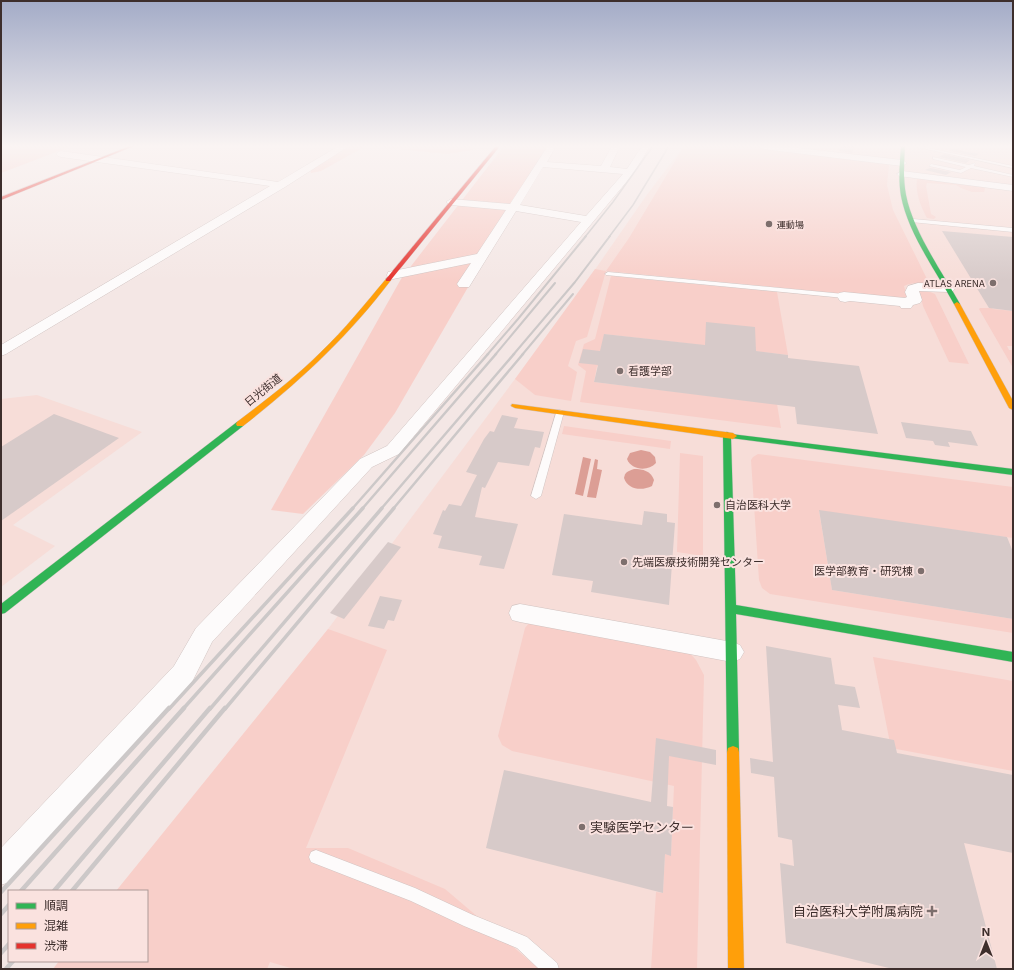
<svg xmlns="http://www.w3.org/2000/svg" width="1014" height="970" font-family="Inter,'Noto Sans JP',sans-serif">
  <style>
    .built { fill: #f7ddd8 }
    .green { fill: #f8cfc9 }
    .water { fill: #dc9e95 }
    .building { fill: #d7cac9 }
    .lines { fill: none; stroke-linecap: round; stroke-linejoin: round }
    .lane-casing { stroke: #d1c4c2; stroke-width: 1 }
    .street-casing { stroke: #d1c4c2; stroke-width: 1 }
    .fast-casing { stroke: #d1c4c2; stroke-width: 1 }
    .slow-casing { stroke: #d1c4c2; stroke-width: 1 }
    .jam-casing { stroke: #d1c4c2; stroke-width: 1 }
    .lane { fill: #fdfbfb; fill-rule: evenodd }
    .street { fill: #fdfbfb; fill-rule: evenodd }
    .fast { fill: #30b455; fill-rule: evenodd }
    .slow { fill: #ff9f0a; fill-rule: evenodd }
    .jam { fill: #e5322d; fill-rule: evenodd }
    .rail-far4 { stroke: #ccc8c8; stroke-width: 1.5 }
    .rail-far3 { stroke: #ccc8c8; stroke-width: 2 }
    .rail-far2 { stroke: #ccc8c8; stroke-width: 2.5 }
    .rail-far1 { stroke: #ccc8c8; stroke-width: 3.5 }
    .rail { stroke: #ccc8c8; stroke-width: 4.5 }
    .poi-dot { fill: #7d6f6d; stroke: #fae2df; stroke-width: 1.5 }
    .labels { text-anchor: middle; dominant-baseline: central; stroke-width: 4; stroke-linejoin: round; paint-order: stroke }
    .far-poi-label { font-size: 9px; fill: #3d2e2c; stroke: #fae2df; text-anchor: start }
    .poi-label { font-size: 11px; fill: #3d2e2c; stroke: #fae2df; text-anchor: start }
    .street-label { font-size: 11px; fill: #3d2e2c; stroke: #fae2df }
    .near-poi-label { font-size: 13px; fill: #3d2e2c; stroke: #fae2df; text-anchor: start }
  </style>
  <rect width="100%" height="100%" fill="#f4e7e5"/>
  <g class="built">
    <polygon points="684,146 1013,146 1013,969 73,969 147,961 147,891 132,891 515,379 585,284 646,196"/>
    <polygon points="37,395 142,432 13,525 55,546 1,587 1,399"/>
  </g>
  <g class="green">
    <polygon points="1,146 72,146 1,173"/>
    <polygon points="347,146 472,146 473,150 447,154 366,146 321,171 311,173 310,168"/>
    <polygon points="504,146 550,146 395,413 364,455 303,514 271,510 401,279"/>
    <path d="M684 146H752L874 161 889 165 887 185 893 210 929 283C920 283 911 282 904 286L907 297 899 299 606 271 587 337 576 341 568 366 577 372 571 401 535 395 515 379 595 269 606 271 629 238Z"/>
    <path d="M917 179H926L984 186 985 189 984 192H972L961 188 956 185 927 183 926 186 931 214 936 217 934 219 927 218C921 207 915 193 917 179Z"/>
    <polygon points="611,276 777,292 788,355 604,334 620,369 597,366 594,382 777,404 781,428 580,402 586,371 578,365 584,344 595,339"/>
    <polygon points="919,290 925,290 935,294 969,364 949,362 923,306"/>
    <polygon points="980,308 992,308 993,309 1013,311 1013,346 1007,346 1009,350 1013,350 1013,368 979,309"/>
    <polygon points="564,426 671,441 670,449 562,434"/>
    <polygon points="680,453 703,456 703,556 677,552"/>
    <polygon points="758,454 1013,487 1013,538 819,511 832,590 1013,619 1013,633 770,594 762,588 759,580 751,460 753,457"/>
    <polygon points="529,623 687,650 696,660 704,675 697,969 651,969 656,892 663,893 665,854 671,855 674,786 512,751 502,745 498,736 525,628"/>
    <polygon points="328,629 387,650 306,848 348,848 445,889 539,969 294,969 270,962 267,969 53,969 59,961 147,961 147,891 116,891"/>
    <polygon points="873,657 1013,681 1013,771 891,748"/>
  </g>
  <g class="water">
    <path d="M641 450 650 452 655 457 656 463C648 472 631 470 627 459L630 453Z"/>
    <polygon points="583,457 591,459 583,496 575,494"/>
    <polygon points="595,459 598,460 597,469 602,470 596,498 587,497"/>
    <path d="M634 469C643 469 651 471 654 480L652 486C642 491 628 490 624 478 625 472 628 471 634 469Z"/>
  </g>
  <g class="building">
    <polygon points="841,146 854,146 852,153 839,151"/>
    <polygon points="954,148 963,151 979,154 975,156 949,151"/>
    <polygon points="944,154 970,160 966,163 939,157"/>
    <polygon points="930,168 951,172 946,175 925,170"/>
    <polygon points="942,231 1013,237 1013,311 989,308"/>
    <polygon points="706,322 755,327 756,351 788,355 788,358 859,366 878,434 797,424 795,407 594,382 598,365 579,363 583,349 600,351 604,334 705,345"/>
    <polygon points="54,414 119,438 1,521 1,447"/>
    <polygon points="502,415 518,418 514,428 544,432 540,448 535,447 529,466 498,462 485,488 482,487 475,517 518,524 504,569 479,565 482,556 438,548 442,536 433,534 443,510 445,511 449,504 461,506 477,475 466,472 484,439 490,431 494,432"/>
    <polygon points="901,422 971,431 978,446 948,442 950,447 935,445 933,441 906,438"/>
    <polygon points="819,510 1007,537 1013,552 1013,619 832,590"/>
    <polygon points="644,511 667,514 667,522 675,523 669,605 591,592 593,581 552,575 564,514 642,525"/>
    <polygon points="388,542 401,547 344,619 330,613"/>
    <polygon points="380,596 402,600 394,621 388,620 384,629 368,626"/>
    <polygon points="766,646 831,658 835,684 855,687 860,708 838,705 842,730 894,740 897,753 1013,775 1013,853 964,843 997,969 893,969 786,943 780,863 794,866 792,840 778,837 774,777 751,773 750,758 773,762"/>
    <polygon points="656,738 716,750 716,765 669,756 667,806 673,807 671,856 665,854 663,893 486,848 504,770 651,802"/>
  </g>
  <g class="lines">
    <defs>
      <g id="lane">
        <polygon points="913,146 919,146 1013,166 1013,168"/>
        <polygon points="933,157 969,165 975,163 974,166 1013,175 1013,177 971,168 961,173 929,166 931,164 960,170 966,167 933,159"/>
        <polygon points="913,219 1013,228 1013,232 911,222 910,221"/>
        <polygon points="608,272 844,294 847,296 844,298 606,275 605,274"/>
        <polygon points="557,410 560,410 564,412 541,496 536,499 531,496"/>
        <polygon points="316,850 415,888 473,915 527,937 557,963 559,969 539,969 517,948 464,926 411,901 311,862 309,857 311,852"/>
      </g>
      <g id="street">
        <polygon points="339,146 349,146 285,187 6,354 1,356 1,345 270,186 61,157 58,156 56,154 58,152 61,151 278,182"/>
        <path d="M548 146H556L547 162 601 166 612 146H620L610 167 627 169 642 146H650L633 174 399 454 372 467 212 642 192 682 12 881 1 885V848L174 666 196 628 360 459 387 446 581 222 516 211 469 287H459L457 284 471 263 393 279 388 278 387 275 388 272 393 271 477 254 506 210 451 205 446 202 451 199 510 204ZM543 167 623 174 586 216 520 205Z"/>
        <polygon points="759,146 781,146 902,160 907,163 902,166 763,149"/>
        <polygon points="902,171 1013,185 1013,191 899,176 897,174"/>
        <polygon points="918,283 948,284 953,285 955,288 953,291 948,292 919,291 922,300 920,303 913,305 911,308 901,308 900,306 850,301 845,302 840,301 837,296 839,293 844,292 905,298 907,297 905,292 908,286"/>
        <polygon points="520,604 732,642 740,645 744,652 740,659 732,662 520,622 512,620 509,613 512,606"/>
      </g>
      <g id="fast">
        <path d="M901 146H905C904 162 903 179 906 195 913 231 942 272 960 304L959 305 954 304C936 271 908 233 901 196 898 179 900 162 901 146Z"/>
        <polygon points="240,421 244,424 243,426 5,613 1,614 1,604 237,422"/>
        <polygon points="727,432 731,434 1013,469 1013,475 731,438 736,605 1013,652 1013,662 736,614 739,752 738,756 733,758 728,756 727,752 723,435"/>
      </g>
      <g id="slow">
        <path d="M386 279 391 280C348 337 299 382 243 426H237L236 424 237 422C266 400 295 378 321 352 345 329 365 304 386 279Z"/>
        <polygon points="957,302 960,304 1013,401 1013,410 1009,408 954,304"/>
        <polygon points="512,404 733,433 737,436 733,439 515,408 511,406"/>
        <polygon points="733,746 738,748 739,752 744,969 728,969 727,752 728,748"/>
      </g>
      <g id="jam">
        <polygon points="130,146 134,146 1,200 1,197"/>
        <polygon points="496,146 500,146 390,281 386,281 386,279"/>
      </g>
    </defs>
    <use href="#lane" class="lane-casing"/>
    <use href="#street" class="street-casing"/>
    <use href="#fast" class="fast-casing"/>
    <use href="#slow" class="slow-casing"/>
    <use href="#jam" class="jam-casing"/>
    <use href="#lane" class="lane"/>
    <use href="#street" class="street"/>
    <use href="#fast" class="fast"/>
    <use href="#slow" class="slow"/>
    <use href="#jam" class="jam"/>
    <g class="rail-far4">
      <polyline points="585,237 613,202 653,146"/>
      <polyline points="609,237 633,205 669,146"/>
    </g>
    <g class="rail-far3">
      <polyline points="487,355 518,319 586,236"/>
      <polyline points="495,355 555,283"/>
      <polyline points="513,355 575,282 610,236"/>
      <polyline points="522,355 573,294"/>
    </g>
    <g class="rail-far2">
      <polyline points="352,509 488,354"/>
      <polyline points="362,509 496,354"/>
      <polyline points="381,509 514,354"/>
      <polyline points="393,509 523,354"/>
    </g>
    <g class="rail-far1">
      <polyline points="169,709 353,508"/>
      <polyline points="183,709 363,508"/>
      <polyline points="210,709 382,508"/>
      <polyline points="225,709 394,508"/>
    </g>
    <g class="rail">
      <polyline points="21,891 184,708"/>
      <polyline points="54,891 210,708"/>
      <polyline points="72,891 225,708"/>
      <polyline points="1,892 169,708"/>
      <polyline points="1,914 9,905"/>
      <polyline points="1,953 9,944"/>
      <polyline points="6,969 13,961"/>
    </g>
  </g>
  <linearGradient id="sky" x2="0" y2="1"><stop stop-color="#a3abc7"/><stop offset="0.52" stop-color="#faf4f3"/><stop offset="1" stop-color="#faf4f3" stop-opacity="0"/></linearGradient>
  <rect width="1014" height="281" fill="url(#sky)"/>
  <g class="poi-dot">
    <circle cx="769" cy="224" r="4"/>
    <circle cx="993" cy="283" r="4"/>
    <circle cx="620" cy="371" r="4"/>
    <circle cx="717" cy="505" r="4"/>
    <circle cx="624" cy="562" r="4"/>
    <circle cx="921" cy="571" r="4"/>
    <circle cx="582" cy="827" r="4"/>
    <path d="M930 905h4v4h4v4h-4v4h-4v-4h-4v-4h4z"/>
  </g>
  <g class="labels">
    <g class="far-poi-label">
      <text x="777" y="224">運動場</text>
      <text x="985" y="283" text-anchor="end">ATLAS ARENA</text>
    </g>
    <g class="poi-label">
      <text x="628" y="371">看護学部</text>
      <text x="725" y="505">自治医科大学</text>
      <text x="632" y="562">先端医療技術開発センター</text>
      <text x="913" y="571" text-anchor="end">医学部教育・研究棟</text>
    </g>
    <g class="street-label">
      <text transform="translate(263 390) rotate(-39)">日光街道</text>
    </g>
    <g class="near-poi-label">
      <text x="590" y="827">実験医学センター</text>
      <text x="923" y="911" text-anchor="end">自治医科大学附属病院</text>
    </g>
  </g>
  <rect width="1014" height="970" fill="none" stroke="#3d2e2c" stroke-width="4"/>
  <rect x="8" y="890" width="140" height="72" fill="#fae2df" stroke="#ae9a97"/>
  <rect x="16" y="903" width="20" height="6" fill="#30b455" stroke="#ae9a97"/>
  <text x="44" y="910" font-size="12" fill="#3d2e2c">順調</text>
  <rect x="16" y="923" width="20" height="6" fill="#ff9f0a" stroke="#ae9a97"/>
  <text x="44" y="930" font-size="12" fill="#3d2e2c">混雑</text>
  <rect x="16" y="943" width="20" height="6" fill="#e5322d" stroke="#ae9a97"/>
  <text x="44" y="950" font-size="12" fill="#3d2e2c">渋滞</text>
  <g transform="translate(986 942)" stroke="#fae2df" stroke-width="3" paint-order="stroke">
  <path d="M0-3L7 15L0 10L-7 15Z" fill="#3d2e2c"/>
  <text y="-6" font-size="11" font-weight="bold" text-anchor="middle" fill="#3d2e2c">N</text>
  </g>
</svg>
